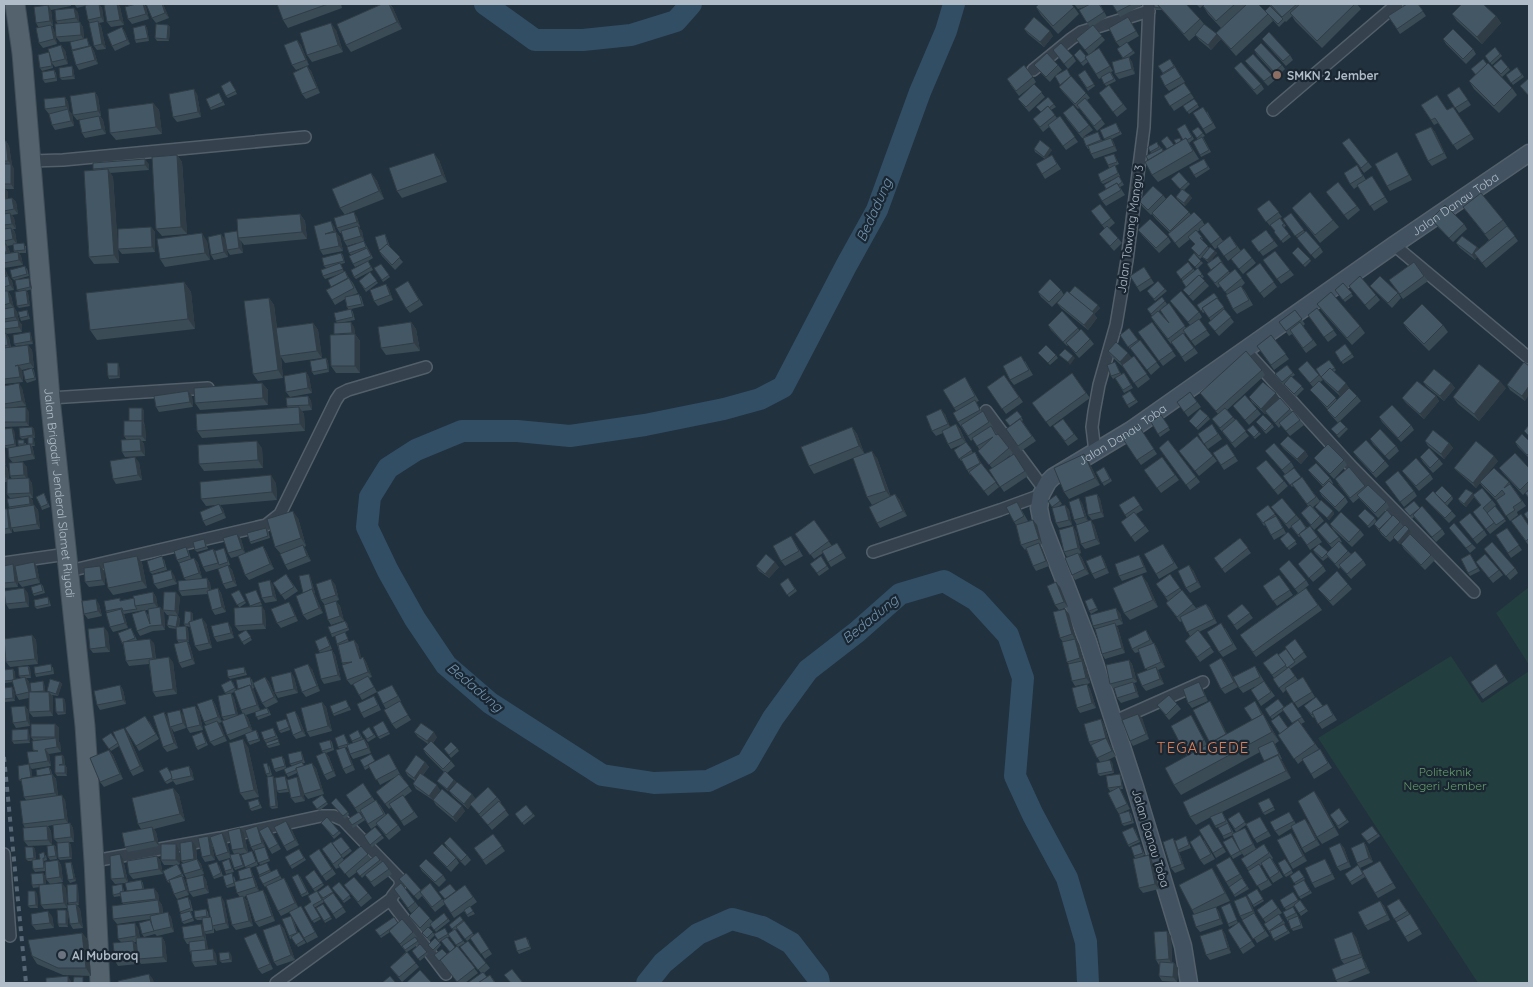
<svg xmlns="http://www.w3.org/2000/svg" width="1533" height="987" font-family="Quicksand,sans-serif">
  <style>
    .green { fill: #233e3e }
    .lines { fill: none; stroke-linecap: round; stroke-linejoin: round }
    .river { stroke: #324e64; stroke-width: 22 }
    .street-casing { stroke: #53606b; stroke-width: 14 }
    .secondary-casing { stroke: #53606b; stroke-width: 19 }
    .primary-casing { stroke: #414e59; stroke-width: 21 }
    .street { stroke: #35424d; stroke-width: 11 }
    .secondary { stroke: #435261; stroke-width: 16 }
    .primary { stroke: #53626d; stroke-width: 19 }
    .rail { stroke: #576775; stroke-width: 4; stroke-dasharray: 5 5; stroke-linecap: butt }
    .wall { fill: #3a4b56; fill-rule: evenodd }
    .shaded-wall { fill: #303d46 }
    .building { fill: #445764; stroke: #303d46 }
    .education-dot { fill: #8d6e63; stroke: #1a2732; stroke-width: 2 }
    .worship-dot { fill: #6b7280; stroke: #1a2732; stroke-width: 2 }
    .labels { text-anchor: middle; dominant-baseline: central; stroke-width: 4.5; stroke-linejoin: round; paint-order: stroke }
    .poi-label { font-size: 12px; font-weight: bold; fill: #b0bdc9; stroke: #1a2732; text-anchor: start }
    .street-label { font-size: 12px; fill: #b0bdc9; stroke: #1a2732 }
    .park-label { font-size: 12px; fill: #669c6a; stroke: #1a2732 }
    .water-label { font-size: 14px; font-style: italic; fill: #6f93af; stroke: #1a2732 }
    .quarter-label { font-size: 15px; letter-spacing: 1px; fill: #dc7f58; stroke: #1a2732 }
  </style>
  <rect width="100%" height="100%" fill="#21313d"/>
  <g class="green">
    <polygon points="1529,587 1529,665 1496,613"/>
    <polygon points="1451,656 1482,703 1529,671 1529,983 1478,983 1318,738"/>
  </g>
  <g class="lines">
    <g class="river">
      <polyline points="485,4 535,40 583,40 631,35 676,21 691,4"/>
      <polyline points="954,4 946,31 920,92 877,210 846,266 783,387 760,399 724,409 645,425 570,436 517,431 462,431 416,450 388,468 370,497 367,527 388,571 415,619 446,665 490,703 602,775 654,783 708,781 747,763 773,718 808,670 857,632 900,594 944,581 976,600 1008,635 1023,678 1015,776 1033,815 1067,878 1086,942 1088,983"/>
      <polyline points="647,983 663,963 698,934 732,919 762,927 791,943 818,978 819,983"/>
    </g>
    <defs>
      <g id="street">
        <polyline points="1033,70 1071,39 1081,32 1149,11"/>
        <polyline points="1273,110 1397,4"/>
        <polyline points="31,161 63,160 305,137"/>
        <polyline points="1394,245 1529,358"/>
        <polyline points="1245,350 1350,465 1474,592"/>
        <polyline points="50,398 208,388"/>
        <polyline points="986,411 1044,489"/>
        <polyline points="1095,452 1092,427 1094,412 1099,385 1116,325 1127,260 1144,127 1149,4"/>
        <polyline points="873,552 1000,510 1041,495"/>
        <polyline points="4,563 67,554"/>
        <polyline points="69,571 266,525 280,514 336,400 340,394 348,390 426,367"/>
        <polyline points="1113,722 1203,682"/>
        <polyline points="4,854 10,936"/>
        <path d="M94 861 220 838 321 816H334L343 820 399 878C404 888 394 891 391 899L276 983"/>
        <polyline points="391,899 392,903 446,974"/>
      </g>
      <g id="secondary">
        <path id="s1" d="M1189 983 1183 946 1135 787 1088 642 1042 523 1039 508 1041 495 1048 482 1053 477 1131 430 1394 245 1529 153"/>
      </g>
      <g id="primary">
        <path id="s2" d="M15 4 22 53 50 398 85 726 94 861 100 983"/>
      </g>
    </defs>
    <use href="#street" class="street-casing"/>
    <use href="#secondary" class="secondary-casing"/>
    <use href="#primary" class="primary-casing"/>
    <use href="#street" class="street"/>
    <use href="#secondary" class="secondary"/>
    <use href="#primary" class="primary"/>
    <polyline class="rail" points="4,757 26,983"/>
  </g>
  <g class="wall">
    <polygon points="47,4 71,4 71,6 51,10"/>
    <polygon points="74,4 86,4 87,5 91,4 90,4 99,4 102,8 104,22 99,23 101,26 106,49 97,50 94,46 90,23 88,20 85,6 77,8"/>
    <polygon points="107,4 118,4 120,7 124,25 111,27 107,22"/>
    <polygon points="127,4 144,4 146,7 149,19 132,24 128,19 129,6"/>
    <polygon points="163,4 169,18 156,23 152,18"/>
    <polygon points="277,4 341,4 342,8 288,28 283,20"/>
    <polygon points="382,4 390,4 393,8 402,29 351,52 346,45"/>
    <polygon points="1074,4 1100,4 1107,17 1093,26 1105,40 1089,55 1076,39 1090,27 1087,23 1085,7 1078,9"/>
    <polygon points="1112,4 1141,4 1142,5 1120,17"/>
    <polygon points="1154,4 1200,19 1204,24 1221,39 1211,50 1199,40 1196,35 1189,41 1162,10 1155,10 1154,7"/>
    <polygon points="1196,4 1205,4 1200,8"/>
    <polygon points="1205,4 1258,4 1265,11 1270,6 1271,4 1357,4 1361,9 1322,48 1295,21 1292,16 1286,22 1285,21 1279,27 1270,17 1273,21 1236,56 1222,40 1216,33 1221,28 1208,14 1203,6"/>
    <polygon points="1418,4 1426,16 1400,34 1388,16"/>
    <polygon points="48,5 51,10 53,26 52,26 54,30 57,44 43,48 39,43 39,28 36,23"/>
    <polygon points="1036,7 1074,7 1079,14 1058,34 1041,15"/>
    <polygon points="78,12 79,22 83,27 84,39 87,38 88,41 90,46 91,46 94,51 98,64 79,70 76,65 72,50 76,41 60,42 56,37 58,24 56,21"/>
    <polygon points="1452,14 1496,16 1501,23 1482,44 1457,21"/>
    <polygon points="1128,17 1139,36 1127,43 1135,53 1129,57 1132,62 1135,74 1119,79 1115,74 1123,59 1117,49 1123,45 1120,47 1116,42"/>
    <polygon points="145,25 147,28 149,41 136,43 135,40"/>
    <polygon points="168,25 170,27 169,41 157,41 155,38"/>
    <polygon points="122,27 125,32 130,44 115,51 112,46"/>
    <polygon points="1024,29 1053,36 1044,47 1028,34"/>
    <polygon points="336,30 343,52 312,62 307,55"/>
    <polygon points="1262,39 1290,55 1293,60 1286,66 1266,44"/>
    <polygon points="1443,39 1473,49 1476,54 1466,64 1446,44"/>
    <polygon points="297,40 301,45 309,65 296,70 292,65"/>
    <polygon points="1495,47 1502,56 1492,65 1485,56"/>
    <polygon points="1099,48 1113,71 1111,72 1116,81 1106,86 1101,78 1099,79 1088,62 1083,66 1074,55 1086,56"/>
    <polygon points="65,50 68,64 55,67 52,63 53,68 42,71 40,68"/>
    <polygon points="1053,50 1073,56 1076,61 1068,69"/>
    <polygon points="1254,50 1282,65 1285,69 1277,77 1257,55"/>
    <polygon points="1170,59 1185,82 1169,91 1165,86 1163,74 1158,66"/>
    <polygon points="1245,61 1272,75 1275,80 1268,86 1249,66"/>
    <polygon points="1487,64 1512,88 1517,95 1499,113 1474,89 1469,81"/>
    <polygon points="1034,65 1058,65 1062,70 1057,74 1072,77 1086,93 1090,98 1087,100 1105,124 1097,131 1079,108 1078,109 1062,91 1059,87 1060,85 1055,76 1050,82 1038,70"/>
    <polygon points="72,66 73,68 75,79 62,80 60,78"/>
    <polygon points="307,66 311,71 320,93 306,99 302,94"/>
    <polygon points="1493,66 1508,67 1510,70 1502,77"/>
    <polygon points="1517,67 1524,77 1513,85 1506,75"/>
    <polygon points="1234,68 1261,84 1264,89 1257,95"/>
    <polygon points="54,70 56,73 57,81 45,83 43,80"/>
    <polygon points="1085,70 1095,86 1088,91 1078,75"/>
    <polygon points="1033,77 1036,82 1034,84 1045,97 1029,112 1022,104 1018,99 1034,84 1019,96 1010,84"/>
    <polygon points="1184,83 1194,98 1174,111 1164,96"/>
    <polygon points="232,84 237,94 228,98 226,96"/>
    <polygon points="1109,85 1127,109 1117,117 1099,93"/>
    <polygon points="1459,87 1471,105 1459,113 1447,95"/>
    <polygon points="95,92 98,97 101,116 100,116 103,120 106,134 85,138 82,133 82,119 77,120 73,115"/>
    <polygon points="219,93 225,105 211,110 210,108"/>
    <polygon points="197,94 201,117 177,122 173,117"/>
    <polygon points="65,97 68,102 69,111 72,114 74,126 55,130 52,125 49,114 45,109"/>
    <polygon points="1048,97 1056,107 1051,110 1057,118 1060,116 1078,142 1066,150 1049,127 1043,132 1033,119 1041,112"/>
    <polygon points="1194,99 1199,107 1189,114 1183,106"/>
    <polygon points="153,103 159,110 162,134 116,140 110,133"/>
    <polygon points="1421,105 1448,110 1453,107 1474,139 1457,150 1438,123 1434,125"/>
    <polygon points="1207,111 1216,128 1206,134 1203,129"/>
    <polygon points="1066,118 1089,125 1093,130 1083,137 1098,132 1102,141 1105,140 1100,130 1116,123 1122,134 1112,139 1114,143 1117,151 1094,159 1091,154 1089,149 1088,149 1086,146 1083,138 1082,138"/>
    <polygon points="1185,124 1194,139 1189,143 1199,159 1158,182 1152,175 1148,160 1151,153 1148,147 1159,145 1161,148 1164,151 1183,140"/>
    <polygon points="1198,127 1205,136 1203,137 1211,152 1201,157 1200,155 1198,140 1192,131"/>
    <polygon points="1431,127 1435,132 1447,158 1432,166 1428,161"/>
    <path d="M4 141H6L9 146 12 165 14 169V189H5L8 192V198H12L16 202 18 214 12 215 14 218 16 229H13L15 232 17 244 26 246V253H19L21 256 23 265 4 268 6 271 8 276 12 281 14 290 8 291 11 296 14 308 17 312 19 321 22 325V332L6 334 9 338 11 347 28 345 32 350 34 368H32L34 370 36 380 27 383 25 380 30 368 22 370 23 382 4 384ZM13 245 14 252 10 253 9 249 7 246Z"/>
    <polygon points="1346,148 1368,162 1372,167 1364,173"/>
    <polygon points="1034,149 1052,150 1046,158 1052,155 1061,169 1045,179 1042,174 1045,159 1035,152"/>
    <polygon points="1114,154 1119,164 1115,166 1120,176 1103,184 1101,182 1109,168 1108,165"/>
    <polygon points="177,155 182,162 187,234 162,236 156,229"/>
    <polygon points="1400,157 1412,180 1390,191 1387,186"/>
    <polygon points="1204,159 1210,169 1196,178 1189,167"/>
    <polygon points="439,160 447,182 402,198 397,191"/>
    <polygon points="149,164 149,170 110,173 113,177 119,263 94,264 89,257 94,170 93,169"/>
    <polygon points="1357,165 1366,180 1372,176 1388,202 1374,211 1358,186 1354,189 1350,184"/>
    <polygon points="371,173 377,181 384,199 346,214 357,217 360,227 359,228 362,231 364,241 373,258 368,261 373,270 356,279 354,277 364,263 355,267 353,264 351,255 349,253 357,243 347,246 344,241 342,233 340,233 337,228 345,215 340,208"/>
    <polygon points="1119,176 1124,185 1120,187 1125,195 1106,206 1102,201 1106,189"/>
    <polygon points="1171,179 1188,182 1190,184 1184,190 1192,198 1185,206 1177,199 1176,197 1181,190"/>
    <polygon points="1326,192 1357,206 1360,210 1348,220"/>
    <polygon points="1163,195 1166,199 1189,212 1191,215 1202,220 1204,224 1220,237 1223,241 1230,236 1241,251 1252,258 1256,263 1243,274 1231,259 1238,253 1228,261 1218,247 1215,249 1200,230 1197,232 1203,239 1202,240 1209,248 1217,253 1209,262 1218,256 1224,265 1230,273 1235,269 1245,283 1241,287 1241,286 1245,291 1253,305 1237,314 1233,309 1227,294 1220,286 1218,288 1207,274 1211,270 1209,263 1202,257 1200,259 1191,248 1195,244 1190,239 1179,248 1168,234 1170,233 1155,218 1152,214 1151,215 1142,206 1139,201"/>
    <polygon points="1269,200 1282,217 1280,218 1286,226 1284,227 1291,237 1283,243 1274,232 1275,231 1271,226 1270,226 1257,209"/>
    <polygon points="1463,207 1503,220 1518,241 1486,268 1477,257 1475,260 1460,248 1456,243 1477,247 1479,249 1489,240"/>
    <polygon points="1292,208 1333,220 1339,227 1320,243"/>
    <polygon points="1091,211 1111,218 1115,223 1109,228 1118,238 1122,243 1114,251 1099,234 1105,229"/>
    <polygon points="1291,213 1305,232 1320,247 1323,252 1315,259 1301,243 1283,219"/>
    <polygon points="300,214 305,221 307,239 244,245 241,241 243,253 230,255 227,250 237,231 238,233"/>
    <polygon points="1431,219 1464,224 1467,229 1453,242 1435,224"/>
    <polygon points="314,226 334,226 336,232 340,237 343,251 323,255 320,250"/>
    <polygon points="151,227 155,232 155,252 122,254 118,249"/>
    <polygon points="1138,230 1168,237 1171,242 1159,253 1142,235"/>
    <polygon points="1266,230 1278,246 1263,256 1251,241"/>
    <polygon points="385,234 386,236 390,247 403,262 395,270 382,256 379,251"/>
    <polygon points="225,239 228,257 214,260 211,255"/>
    <polygon points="207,241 210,260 165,267 160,259"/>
    <polygon points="1275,251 1294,275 1281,284 1263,260"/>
    <polygon points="341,253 343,255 345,263 341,264 344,272 345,271 349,278 353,283 358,293 353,295 361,296 364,306 351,309 353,312 355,320 345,322 354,327 355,334 360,341 360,373 336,373 331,366 335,334 337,323 336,321 349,310 347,307 345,299 335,305 332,300 331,287 343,273 325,279 323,276 326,268 324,266"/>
    <polygon points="1292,253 1310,259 1311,261 1305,267"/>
    <polygon points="1188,260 1201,261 1203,263 1197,269"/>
    <polygon points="1188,262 1195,271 1198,268 1204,277 1202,278 1209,286 1193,301 1183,290 1186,287 1183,281 1176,272"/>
    <polygon points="1414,262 1428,281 1403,299 1389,280"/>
    <polygon points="1260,263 1277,287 1264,298 1246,274"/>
    <polygon points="381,264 390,277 383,282 374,268"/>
    <polygon points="1144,267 1154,283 1140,292 1130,276"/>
    <polygon points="27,268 29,276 14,280 12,278"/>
    <polygon points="370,272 378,283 366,292 359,281"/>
    <polygon points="30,280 32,289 26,291 28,293 30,306 19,308 17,306 19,291 17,290"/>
    <polygon points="184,282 191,292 195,329 97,340 90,330"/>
    <polygon points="1343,283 1353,296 1345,302 1335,290"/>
    <polygon points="386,284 389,289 393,300 378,306 374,301"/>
    <polygon points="411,286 423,305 410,313 406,308"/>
    <polygon points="1349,286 1376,295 1380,300 1369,310"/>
    <polygon points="1370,286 1398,293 1401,298 1392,308"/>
    <polygon points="1165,289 1167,291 1155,301 1149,294"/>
    <polygon points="1061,290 1064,295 1052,307 1041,297 1038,292"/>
    <polygon points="1214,293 1227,313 1234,322 1219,336 1208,323 1211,321 1205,312 1203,313 1197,305"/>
    <polygon points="1070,294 1100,308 1094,314 1097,318 1088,330 1061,308 1057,303"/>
    <path d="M1162 297 1167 304 1162 308 1169 303 1186 328 1190 325 1170 301 1199 312 1202 317 1199 320 1210 335 1195 346 1185 333 1184 334 1198 353 1185 362 1172 343 1171 344 1154 322 1152 316 1147 309ZM1160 310 1169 323 1159 311Z"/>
    <polygon points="269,298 274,305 277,328 313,323 318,330 322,358 285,363 281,357 283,378 258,381 253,374"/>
    <polygon points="1317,304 1360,326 1365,333 1352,345 1322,311"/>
    <polygon points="1317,308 1337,335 1328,342 1308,315"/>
    <polygon points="27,310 28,312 30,319 21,321 20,318"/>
    <polygon points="1295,310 1305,324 1303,326 1317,345 1306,353 1292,334 1289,336 1279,322"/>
    <polygon points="411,322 416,329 420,351 386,355 381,348"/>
    <polygon points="1152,322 1176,356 1163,366 1138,332"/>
    <polygon points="1403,323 1443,325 1448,332 1429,351 1408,330"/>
    <polygon points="1048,325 1078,328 1079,330 1090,339 1094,344 1079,358 1068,345 1067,346 1051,330"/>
    <polygon points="1129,328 1139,341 1140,340 1160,367 1151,375 1131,348 1130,349 1120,335"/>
    <polygon points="30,332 31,335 33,344 16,346 14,344"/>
    <polygon points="1271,335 1289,359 1274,370 1257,346"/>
    <polygon points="1345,344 1354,357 1343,364 1335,352"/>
    <polygon points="1108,351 1131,358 1134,356 1150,379 1138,388 1123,367 1111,356"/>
    <polygon points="1038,353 1056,355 1058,358 1050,365"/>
    <polygon points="326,358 328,361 329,372 314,375 312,372"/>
    <polygon points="1329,360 1336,370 1334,372 1357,396 1361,401 1340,421 1348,429 1339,438 1333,431 1338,423 1330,414 1327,410 1327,409 1314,394 1310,390 1313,387 1298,369 1319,375 1323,380 1320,382 1337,400 1340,396 1325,382 1316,369"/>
    <polygon points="1025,361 1033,375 1014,385 1010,380"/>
    <polygon points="1115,362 1121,374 1124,373 1133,388 1124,393 1115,378 1116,377 1113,379 1111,376"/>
    <polygon points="118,363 119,365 120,378 109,379 108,376"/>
    <polygon points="1287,365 1295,375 1292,377 1304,389 1296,397 1284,384 1283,385 1275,374"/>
    <polygon points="1529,366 1525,401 1510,390 1507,385"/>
    <polygon points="1262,370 1265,375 1227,410 1249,436 1235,448 1212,419 1218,414 1200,393"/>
    <polygon points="306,372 309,377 312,393 290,397 286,392"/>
    <polygon points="1072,373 1090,398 1050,427 1032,403"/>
    <polygon points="1004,375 1023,402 1006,414 987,387"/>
    <polygon points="965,377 979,401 976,402 982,412 983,411 993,427 992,427 997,434 1009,448 1013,453 1003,461 1014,454 1028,476 1004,492 989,470 992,468 978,451 979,449 973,439 971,441 958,422 956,411 954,408"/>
    <polygon points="1423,382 1451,383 1455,388 1444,401 1427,387"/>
    <polygon points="262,383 268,390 268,405 200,410 195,403"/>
    <polygon points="4,386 22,388 26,406 16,407 29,412 29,426 4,427"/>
    <polygon points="1506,388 1479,421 1458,404 1453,397"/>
    <polygon points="1130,391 1138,402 1129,408 1122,396"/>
    <polygon points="1190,392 1201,407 1188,417 1177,402"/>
    <polygon points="192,396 193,407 159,412 156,407"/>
    <polygon points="308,396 311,401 312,410 302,411 304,414 305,431 202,438 197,431 288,408 287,406"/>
    <polygon points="1436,396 1439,401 1424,419 1406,403 1402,398"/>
    <polygon points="1249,397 1279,398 1300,420 1304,425 1290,436 1281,425 1279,428 1266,413 1265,414 1252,402"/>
    <polygon points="1233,406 1257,409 1261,414 1249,425"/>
    <polygon points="144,410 144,423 145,426 146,441 142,441 144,444 145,456 125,457 122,452 127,440 124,436 129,421"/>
    <polygon points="1017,411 1023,420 1022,421 1036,441 1021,451 1006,429 1010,427"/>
    <polygon points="945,414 950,427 956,424 960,429 966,442 973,453 975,452 981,463 999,487 988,496 971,474 970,475 962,461 961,461 954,450 963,444 951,449 948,444 943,433 936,436 932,431"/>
    <polygon points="1161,415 1170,430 1160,437 1151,422"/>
    <polygon points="1208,416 1210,419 1198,430 1189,421"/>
    <polygon points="1379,417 1411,425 1414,430 1401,442 1382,422"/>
    <polygon points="1063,419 1078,439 1068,446 1053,426"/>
    <polygon points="1256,422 1272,424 1274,427 1266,434"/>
    <polygon points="1212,424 1222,439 1208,449 1198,434"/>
    <polygon points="1138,425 1157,454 1141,465 1121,436"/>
    <polygon points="32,427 34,429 35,438 33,438 34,440 35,446 32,446 33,449 35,459 18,462 27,467 27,478 32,483 33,498 31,498 33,501 33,505 34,505 38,510 40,529 14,532 12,528 12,533 4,534 4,509 9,512 10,509 9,507 10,498 7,494 7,482 4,482 4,448 5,449 6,465 5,465 8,469 9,479 12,479 10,476 13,463 9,458 8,448 6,448 4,446 14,430 16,446 19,446 18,444 26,443 26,445 29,444 28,438 22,439 20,437"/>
    <polygon points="852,427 857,434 864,453 877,458 891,497 899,499 907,516 880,528 877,523 879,502 872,505 867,497 853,458 814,474 809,466"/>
    <polygon points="1247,430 1259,432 1261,434 1255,439"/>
    <polygon points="1370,439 1396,446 1399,451 1389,460 1373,444"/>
    <polygon points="1168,440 1200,482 1190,490 1159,448"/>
    <polygon points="1425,441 1449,443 1453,448 1444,459 1428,446"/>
    <polygon points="1529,441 1529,458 1518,447 1515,442"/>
    <polygon points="1227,444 1238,461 1224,470 1213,453"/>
    <polygon points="1280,444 1305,451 1308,456 1301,464 1284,449"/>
    <polygon points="262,448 263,468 204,471 199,464"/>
    <polygon points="1179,451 1213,456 1217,461 1199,476"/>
    <polygon points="1265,451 1291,462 1294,467 1287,473 1294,468 1320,501 1333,511 1334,514 1329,520 1315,507 1319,502 1313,507 1324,521 1314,530 1301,513 1308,506 1293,486 1292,487 1283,476 1285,474"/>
    <polygon points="1353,452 1385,461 1389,466 1376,478 1357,457"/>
    <polygon points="1162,457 1179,480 1161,493 1144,470"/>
    <polygon points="1420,457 1439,459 1443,464 1433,473 1423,462"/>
    <polygon points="1314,458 1344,460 1347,465 1334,479 1318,463"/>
    <polygon points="1498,461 1483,479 1509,482 1526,506 1517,512 1518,515 1510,521 1496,500 1483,487 1480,483 1476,488 1458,472 1454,468"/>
    <polygon points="139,462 142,480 116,484 113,479"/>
    <polygon points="1089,462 1100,485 1069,499 1064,492"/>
    <polygon points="1349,467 1366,487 1386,502 1389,507 1378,518 1359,498 1353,503 1338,484"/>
    <polygon points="1256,468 1284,481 1288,486 1278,495"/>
    <polygon points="1499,468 1529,468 1529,489 1523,495 1503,473"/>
    <polygon points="1106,470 1112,481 1104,486 1096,472"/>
    <polygon points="1308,470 1330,478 1333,483 1332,485 1345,497 1348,502 1339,512 1322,496 1319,491 1323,487 1312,475"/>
    <polygon points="1402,471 1430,474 1433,479 1419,491"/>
    <polygon points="1385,482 1414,491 1417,496 1404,507"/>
    <polygon points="276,483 277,500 220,505 223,509 226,518 206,526 203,521 217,505 206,506 201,499"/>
    <polygon points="44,493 50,507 42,510 41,507"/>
    <polygon points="1435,493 1452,496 1453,499 1447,506 1456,516 1449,523 1425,499"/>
    <polygon points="1097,494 1100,499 1104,517 1092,520 1088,515"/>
    <polygon points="1056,495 1062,504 1058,507 1065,505 1069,510 1072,525 1059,528 1056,523 1053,508 1048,501"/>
    <polygon points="1474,495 1492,500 1496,505 1487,513 1495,506 1506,521 1490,534 1473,512 1481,506 1474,497 1466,507 1460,502 1458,499"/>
    <polygon points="1134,496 1143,510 1136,514 1149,531 1135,542 1121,522 1127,518 1119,505"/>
    <polygon points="1017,502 1028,521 1033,520 1037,525 1042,544 1040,545 1042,548 1049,566 1036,571 1033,566 1026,549 1025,550 1021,545 1016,525 1014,522"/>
    <polygon points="1082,503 1088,521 1094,525 1100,544 1085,549 1081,544 1077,525 1074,520"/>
    <polygon points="1268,505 1279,520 1286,533 1288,532 1297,544 1289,550 1280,539 1286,533 1274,540 1265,525 1264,526 1256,514"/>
    <polygon points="1271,507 1296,515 1307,528 1310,526 1322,542 1319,544 1328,553 1332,548 1317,530 1339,537 1342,542 1340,543 1351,554 1363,560 1366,565 1351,579 1340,567 1339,569 1328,557 1323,561 1315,553 1313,550 1319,544 1310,550 1301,536 1299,537 1291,527 1289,529"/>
    <polygon points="1420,508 1442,529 1445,534 1436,542 1414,517 1412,519 1404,509"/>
    <polygon points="1358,516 1375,518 1376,521 1392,516 1400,522 1403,526 1409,529 1411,532 1400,544 1394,538 1390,542 1382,535 1374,524 1369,528"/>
    <polygon points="298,518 306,546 304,547 306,550 311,561 288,570 285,565 281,554 275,547"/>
    <polygon points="814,520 832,546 837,543 846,558 831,567 823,553 814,559 795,534"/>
    <polygon points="1511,521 1529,526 1529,546"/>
    <polygon points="1459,522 1484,530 1487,535 1477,544"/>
    <polygon points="1330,524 1360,530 1364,535 1352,547 1333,529"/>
    <polygon points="266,528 268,530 270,538 251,544 250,542"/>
    <polygon points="1449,528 1472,544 1476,548 1470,553"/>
    <polygon points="1507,528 1522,550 1511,558 1496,535"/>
    <polygon points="1076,531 1081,553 1079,554 1082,558 1089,574 1075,580 1072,575 1071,556 1067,557 1064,552"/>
    <polygon points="237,534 241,539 245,553 263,546 266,551 274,569 249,580 245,575 242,555 231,558 228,553"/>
    <polygon points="1240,538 1251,553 1225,573 1214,558"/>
    <polygon points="205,541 208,549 197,552 195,550"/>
    <polygon points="794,541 803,556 785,566 781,561"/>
    <polygon points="1401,544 1431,555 1435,560 1425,570 1404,549"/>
    <polygon points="1166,548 1178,568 1159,579 1156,574"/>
    <polygon points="188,549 191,559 179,563 177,560"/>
    <polygon points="213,549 215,551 225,550 230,565 206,572 203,567"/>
    <polygon points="1484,549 1515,568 1518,573 1510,580"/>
    <polygon points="1470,554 1480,571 1470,576 1468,573"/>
    <polygon points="1101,555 1104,560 1109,573 1095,579 1092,574"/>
    <polygon points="1139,555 1142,560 1147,572 1122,581 1119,576"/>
    <polygon points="137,556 142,563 147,588 113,595 108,588"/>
    <polygon points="821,556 829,569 819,576 810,564"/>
    <polygon points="194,558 198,563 202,578 198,579 207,578 210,583 211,590 218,588 221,593 226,612 215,615 212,610 208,594 182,596 179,591 186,580 184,578"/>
    <polygon points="164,559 167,570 152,574 150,572"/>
    <polygon points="34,562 37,567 40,583 22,587 18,582 17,574 18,587 4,588 4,566 15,568"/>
    <polygon points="1476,562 1499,570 1503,575 1493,583"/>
    <polygon points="1298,564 1323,566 1326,571 1313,582"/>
    <polygon points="228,565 232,570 237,586 226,589 223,584"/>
    <polygon points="100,566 104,571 105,585 89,587 85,582"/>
    <polygon points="756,566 779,567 769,578 759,571"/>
    <polygon points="1279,569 1306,580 1309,585 1304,589 1306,588 1322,610 1256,657 1240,635 1298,593"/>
    <polygon points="1193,570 1201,587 1190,593 1186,588"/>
    <polygon points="286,574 298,591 285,600 273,583"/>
    <polygon points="309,574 310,576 315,593 314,593 323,613 307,620 303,615 303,593"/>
    <polygon points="1170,574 1182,591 1196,608 1206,604 1210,608 1217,623 1199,632 1214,652 1200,662 1185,641 1190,636 1182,621 1180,622 1166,603 1168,601 1156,584"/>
    <polygon points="174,575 177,584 158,589 154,584"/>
    <polygon points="1279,575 1293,595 1277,606 1263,586"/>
    <polygon points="788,578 797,591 789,597 780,584"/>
    <polygon points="1147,582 1158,607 1130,620 1124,613"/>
    <polygon points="41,584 43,586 45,593 34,596 33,594"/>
    <polygon points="335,584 339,600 336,601 340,606 344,621 347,623 349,630 345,632 349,642 354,640 358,645 361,658 363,657 366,662 372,677 369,678 377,692 362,700 353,684 351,685 347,680 337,644 338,635 332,637 331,634 343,621 331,625 328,620 324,604 321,600"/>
    <polygon points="1348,584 1352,589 1333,606 1318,589"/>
    <polygon points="273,585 277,601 265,603 262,598"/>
    <polygon points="1060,587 1068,607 1059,610 1055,605"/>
    <polygon points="239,590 246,603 240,607 250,607 256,590 262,605 259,606 265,611 266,629 246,630 252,640 244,645 238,635 246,630 239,631 235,626 239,607 231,594"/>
    <path d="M153 592 156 597 158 608 160 607 164 612 165 630 153 631 140 636 137 631 144 610 124 614 123 611 124 614 128 628 113 632 110 627 107 613 106 611 122 600 134 598ZM145 610H148V615Z"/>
    <polygon points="28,593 29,607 9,609 6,604"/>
    <polygon points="180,597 178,616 170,615 178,616 180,619 179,627 185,626 184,624 191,612 193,614 193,621 206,623 212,648 199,651 195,646 190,627 186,626 188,629 189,642 188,642 190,646 195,664 182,668 179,663 179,643 177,640 177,629 169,628 167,625 169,615 167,615 163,610"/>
    <polygon points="1092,598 1098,610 1091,614 1089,611"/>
    <polygon points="49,599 51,606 37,609 35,607"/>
    <polygon points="99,604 102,616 88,619 84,614"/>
    <polygon points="1242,604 1253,618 1237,630 1227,616"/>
    <polygon points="292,607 298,621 281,628 277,623"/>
    <polygon points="1065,609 1069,614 1076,639 1079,644 1084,663 1086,666 1090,683 1087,684 1090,689 1096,708 1080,713 1077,708 1085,684 1075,686 1072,681 1069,664 1067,662 1063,642 1060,638"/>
    <polygon points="1120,613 1123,624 1116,626 1118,628 1125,653 1105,659 1102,654 1095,629 1093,626"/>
    <polygon points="231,627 234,638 217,642 214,637"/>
    <polygon points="131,628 137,640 154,643 156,659 173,662 177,694 156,697 153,692 149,664 129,666 126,661 123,645 122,643"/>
    <polygon points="1225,628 1237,649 1223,657 1219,652"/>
    <polygon points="1146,630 1153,643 1154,643 1157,648 1165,667 1158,670 1164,684 1146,691 1142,686 1147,670 1139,652 1135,653 1132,649"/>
    <polygon points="108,632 110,652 93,653 90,649"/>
    <polygon points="32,635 36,640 38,664 10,667 6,662"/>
    <polygon points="328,639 332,649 325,652 332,650 335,655 341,680 324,684 321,679 320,653 319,651"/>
    <polygon points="1295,639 1307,657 1290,669 1298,680 1306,682 1315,697 1298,708 1286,690 1283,693 1273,679 1274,678 1263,663 1278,655 1286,649"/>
    <polygon points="1221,658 1225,663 1238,687 1225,694 1221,689"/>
    <polygon points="1129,660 1132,664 1137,682 1134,683 1136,687 1139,697 1121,703 1117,698 1114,688 1113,689 1110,684"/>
    <polygon points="1496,664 1508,682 1483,699 1471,682"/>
    <polygon points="28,666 30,668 31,678 26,678 29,682 31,692 43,681 44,683 45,692 47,692 60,682 62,684 58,696 52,695 53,697 53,716 33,717 29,712 29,698 19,700 16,695 13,682 5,683 4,682 4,670 13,669 15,672 15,679 21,678 19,676"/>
    <polygon points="1255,666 1264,681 1275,696 1261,706 1251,690 1256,686 1243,693 1239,688"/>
    <polygon points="53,667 54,674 36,677 35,674"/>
    <polygon points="245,669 247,675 230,679 228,677"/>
    <polygon points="312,669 320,691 306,697 302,692"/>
    <polygon points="265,677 269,682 278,702 266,708 262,703"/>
    <polygon points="294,677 298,693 278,698 275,693"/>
    <path d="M252 679 254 688 253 689 260 710 267 708 269 710 271 715 258 720 255 712 246 715 248 718 253 732 256 730 258 733 260 741 250 745 248 742 245 734 230 740 227 735 224 720 222 717 226 694 225 693 233 682 236 690 238 689ZM235 692 241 710 243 714 238 715 234 698 231 693Z"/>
    <polygon points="120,685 123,690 126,704 100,710 97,705"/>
    <polygon points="1202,687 1208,701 1192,708 1188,703"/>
    <polygon points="4,688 14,690 15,701 5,702 4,701"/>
    <polygon points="395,690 401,701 400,702 411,720 396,729 392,724 386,709 383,704"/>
    <polygon points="374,696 377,701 381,710 364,718 361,713"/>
    <polygon points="63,698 65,700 66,714 58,715 56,712"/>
    <polygon points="212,699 215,704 222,722 219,723 227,741 214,746 210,742 206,725 204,722"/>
    <polygon points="1278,699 1284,707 1292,702 1305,722 1301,724 1319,749 1312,753 1320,749 1332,768 1314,779 1303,760 1298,764 1278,735 1293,724 1284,710 1272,719 1265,709"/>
    <polygon points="346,700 351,710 334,716 333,714"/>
    <polygon points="1210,701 1213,706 1227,734 1252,720 1258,706 1269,724 1279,741 1275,744 1282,759 1281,759 1291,778 1222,812 1234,833 1245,828 1248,833 1256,849 1264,844 1273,858 1272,859 1283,877 1273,883 1262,865 1260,866 1272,885 1261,891 1241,859 1254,850 1244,856 1240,851 1233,835 1224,839 1219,827 1216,828 1211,817 1196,825 1190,817 1265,761 1260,752 1181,795 1174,785 1187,756 1184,751 1191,715 1194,720 1207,745 1210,743"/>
    <polygon points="322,702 326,707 332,731 310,737 307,732"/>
    <polygon points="1177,704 1181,709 1169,720 1157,705"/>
    <polygon points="1327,704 1337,720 1322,729 1314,717 1313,718 1304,706 1323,706"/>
    <polygon points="25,706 28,710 30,726 16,728 13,723"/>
    <polygon points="195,706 199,711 203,730 190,733 187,728"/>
    <polygon points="295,711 298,716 306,736 296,739 293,735"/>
    <polygon points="164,712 167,717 169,723 183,715 186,728 174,732 171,727 178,748 167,752 163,747"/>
    <polygon points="1142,718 1149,739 1133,746 1130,741"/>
    <polygon points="1101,719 1104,724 1109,742 1116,756 1104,762 1112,762 1114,773 1100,776 1098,774 1100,762 1089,742"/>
    <polygon points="149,721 159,739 139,751 136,746"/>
    <polygon points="288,721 290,730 281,733 279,731"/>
    <polygon points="55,724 59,728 59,742 60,743 61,752 49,754 51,766 32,769 31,768 32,777 37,776 49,767 51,770 52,774 56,779 58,796 65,800 68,823 70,823 73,828 74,842 68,842 71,845 72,859 60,860 58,858 58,843 54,839 53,825 48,826 51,831 52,845 28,846 24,841 25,828 23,824 26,800 24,797 22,782 19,780 29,764 34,751 33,750 34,741 31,737"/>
    <polygon points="385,724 390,734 380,739 378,737"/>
    <polygon points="369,727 376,737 368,742 362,732"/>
    <polygon points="273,728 278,738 266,743 264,740"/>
    <polygon points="29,732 30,743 14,744 12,741"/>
    <polygon points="127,732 144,771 133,776 130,771 119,746 111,751 102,739 118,743"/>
    <polygon points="414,732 437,737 433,743 451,761 455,766 447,773 456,782 448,791 439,783 437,781 444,772 426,754 423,749 428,744 418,737"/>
    <polygon points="360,733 363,739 364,739 368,744 371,753 353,759 350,754 347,747 345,748 348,752 355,770 346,774 343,769 340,749 338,747 344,734 349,744 353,743 352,741"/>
    <polygon points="203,734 208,745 198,750 196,747"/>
    <polygon points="278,739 280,745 269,748 267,746"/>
    <polygon points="330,740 332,742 334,750 326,753 329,757 336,776 327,780 324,775 323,753 322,751"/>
    <polygon points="248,747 259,797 245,800 240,793"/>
    <polygon points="457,748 459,751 451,758 444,749"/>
    <polygon points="109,750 113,755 123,779 104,787 100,782"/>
    <polygon points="301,751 302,753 305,763 303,763 304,766 316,768 324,794 308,799 304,794 301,783 305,801 295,803 291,798 287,781 289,792 279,793 277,791 287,779 287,780 297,777 300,782 297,773 288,777 284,769 276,772 274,769 284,758 286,768 292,766 290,764"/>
    <polygon points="389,754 392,759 400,774 412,791 404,797 418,817 404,826 392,807 389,809 376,792 395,777 380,785 370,767 365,770 360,760 376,761"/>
    <polygon points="62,755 64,757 65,765 67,768 67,776 57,776 55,773"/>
    <polygon points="425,762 429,767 423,775 440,790 434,799 465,811 456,822 436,805 433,800 416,789 413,784 415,781 408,776 405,771"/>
    <polygon points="269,765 272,775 268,777 266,774"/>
    <polygon points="189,766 192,771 194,780 176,785 173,781 167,784 165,782 170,772"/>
    <polygon points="1120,774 1121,776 1123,789 1120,789 1130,809 1121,813 1131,813 1134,823 1124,826 1122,824 1119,814 1116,809 1113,790 1110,791 1108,788"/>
    <polygon points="273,776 275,779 278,808 272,809 270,807"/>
    <polygon points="363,783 375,801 380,805 386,815 398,825 401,830 389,840 377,825 371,829 360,812 359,812 365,820 353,828 348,819 358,813 346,795"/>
    <polygon points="173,788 179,795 185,821 154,829 156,832 159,846 128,852 125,847 141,829 138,824"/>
    <polygon points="449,791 472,794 475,799 497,797 501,802 500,803 509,815 492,830 471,805 468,809 453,796"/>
    <polygon points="322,795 328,804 319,811 312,802"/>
    <polygon points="1269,798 1275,810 1265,815 1263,813"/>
    <polygon points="258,799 262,808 252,811 250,809"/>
    <polygon points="1320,799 1339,835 1322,844 1317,837"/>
    <polygon points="331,803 348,812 349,814 345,819"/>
    <polygon points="526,805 535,816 524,825 515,814"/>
    <polygon points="1339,808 1349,822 1339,829 1330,815"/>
    <polygon points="1239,812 1246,824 1260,817 1271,836 1257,843 1246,825 1236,832 1228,819"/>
    <polygon points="1292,817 1296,824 1309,824 1320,845 1305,853 1302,848 1292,828 1279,836 1275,831"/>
    <polygon points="1209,824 1226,852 1216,858 1213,853"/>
    <polygon points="323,825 339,831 341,833 334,839"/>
    <polygon points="268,826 281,849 272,854 261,835 270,861 260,865 254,852 251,847 260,831"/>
    <polygon points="290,826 299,845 287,851 284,846"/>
    <polygon points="1372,826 1380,836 1369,844 1361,834"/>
    <polygon points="375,827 384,838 372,847 364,836"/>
    <polygon points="1135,829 1140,842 1129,847 1128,845"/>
    <polygon points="222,833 226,838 230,855 234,854 232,850 244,833 248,852 252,851 258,865 250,868 256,882 259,891 266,895 275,921 259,927 255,922 246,896 244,897 247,901 253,926 236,930 232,925 240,897 237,893 235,886 227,888 226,886 234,876 236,882 240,880 247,868 245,867 245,853 240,854 244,867 235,870 234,868 230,858 219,861 216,856"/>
    <polygon points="493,834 505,851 486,865 474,848"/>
    <polygon points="208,836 211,841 215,860 205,862 202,857"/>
    <polygon points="1186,836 1191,848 1180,852 1179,852 1185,869 1175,873 1171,868 1173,838 1175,841"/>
    <polygon points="341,837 352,851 343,858 332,843"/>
    <polygon points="1232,837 1242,854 1233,859 1223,842"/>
    <polygon points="1295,838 1307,861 1293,869 1290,864"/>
    <polygon points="1204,840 1215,859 1204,865 1200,860"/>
    <polygon points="192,841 196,846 197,859 201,864 204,874 198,876 203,875 206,880 209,893 193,897 189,892 187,879 184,874 183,863 181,861"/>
    <polygon points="331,842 344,860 361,846 371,859 376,855 382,862 383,861 392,874 374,887 365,875 362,878 357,872 349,878 340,867 336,869 322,849"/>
    <polygon points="1364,842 1367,847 1373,862 1360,868 1362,871 1383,866 1396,888 1378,898 1365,877 1352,885 1345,874 1358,865 1357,863"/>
    <polygon points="444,843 467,855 471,860 465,866 447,848"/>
    <polygon points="1340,843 1344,848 1351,867 1340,871 1337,867"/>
    <polygon points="176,844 179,849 180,864 178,865 184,877 183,877 185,881 189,895 177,899 174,894 170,882 169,883 167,881 177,865 164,865 161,860"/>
    <polygon points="54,845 56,847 57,859 50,860 48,857"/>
    <polygon points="1141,846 1145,855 1140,857 1149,855 1152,860 1159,889 1143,893 1139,888 1135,858 1134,856"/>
    <polygon points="33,847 35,849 36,859 40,859 46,855 47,860 44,861 45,865 58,860 61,865 63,882 50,884 46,879 45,871 35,872 33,869 32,861 28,861 26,859"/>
    <polygon points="299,849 306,860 292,869 285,857"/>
    <polygon points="319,849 336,874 326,881 309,856"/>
    <polygon points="433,853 456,858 459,863 451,872 437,858"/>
    <polygon points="157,856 160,860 163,874 133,879 129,874"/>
    <polygon points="1230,857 1249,889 1235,897 1226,882"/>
    <polygon points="123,859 128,882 141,880 143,883 144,889 158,893 159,901 162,905 163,913 171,917 174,932 157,936 155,934 144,937 142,934 151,919 117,924 113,919 123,904 121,896 114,897 113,895 123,887 124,891 127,891 125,883 115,884 111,879"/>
    <polygon points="229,859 230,862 234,872 226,874 225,871"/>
    <polygon points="1287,861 1293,873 1286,877 1284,875"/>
    <polygon points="71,862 72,864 76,881 70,883 68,880"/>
    <polygon points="267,863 271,872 278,872 282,879 287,883 298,907 304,911 318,937 307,943 304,938 293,910 281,916 278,911 266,886 265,887 263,884 259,875"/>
    <polygon points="1328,864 1335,879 1315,888 1312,883"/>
    <polygon points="219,865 223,876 214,879 213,877"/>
    <polygon points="419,866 443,875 446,880 439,887 422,871"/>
    <polygon points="314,870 324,885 315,892 305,877"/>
    <polygon points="1299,870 1305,879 1300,883 1304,880 1312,893 1301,899 1299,897 1296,885 1290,876"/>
    <polygon points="43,873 45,876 46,885 66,888 67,905 70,905 68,903 78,887 79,905 77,905 80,909 83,928 73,929 70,924 68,914 68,927 59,927 58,924 68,912 67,908 44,909 41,905 40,887 33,888 32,885"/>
    <polygon points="406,873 421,890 430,883 443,900 465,885 477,902 470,907 475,914 468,917 464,911 454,918 445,904 435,912 422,896 418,900 403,884 399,879"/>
    <polygon points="300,876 309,894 302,897 301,895"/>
    <polygon points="1217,876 1230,901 1216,907 1219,912 1223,924 1200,932 1196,927 1194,914 1192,910"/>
    <polygon points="339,882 351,898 344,903 332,888"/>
    <path d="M401 883 419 907 433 922 444 913 450 921 436 932 431 926 429 927 434 934H448L453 930 449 925 460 916 474 935 478 932 492 954 485 959 471 938 467 941 457 929 455 930 465 943 458 947 478 973 465 983H458L442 963H441L434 955 447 954 450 952 443 940 439 942 435 935 429 941 422 933 423 932 412 921 409 916 414 911 411 913 394 889ZM449 936 457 946 455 948 448 938Z"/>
    <polygon points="328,885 346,912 336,919 318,892"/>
    <polygon points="344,885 368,893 372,898 361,907"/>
    <polygon points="1257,889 1264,901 1254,907 1247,895"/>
    <polygon points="317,891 324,902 314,908 321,919 314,923 304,907 311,902"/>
    <polygon points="1293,892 1299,901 1300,900 1308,911 1301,916 1294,906 1286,910 1280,900"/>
    <polygon points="37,893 38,908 30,908 28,906"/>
    <polygon points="1246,896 1250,901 1256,916 1269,936 1257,943 1240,916"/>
    <polygon points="190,899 193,911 191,911 194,921 184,924 182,922 182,914 180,912"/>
    <polygon points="1272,899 1282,913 1279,915 1285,923 1284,924 1290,933 1275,941 1264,924 1266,923 1257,910"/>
    <polygon points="1399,899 1413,919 1422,934 1408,942 1387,906"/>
    <polygon points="224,901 229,928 216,931 214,928 214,933 206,934 205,933 208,950 216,954 217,965 195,967 192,962 189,944 187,944 184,939 203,928 202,920 197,920 195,918 206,909 208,912 209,917 211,917"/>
    <polygon points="1380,901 1384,906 1390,920 1368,930 1365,926"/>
    <polygon points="1230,903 1238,923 1239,922 1255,946 1243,954 1228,930 1238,923 1229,927 1228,924"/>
    <polygon points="323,904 332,919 325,923 324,921"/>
    <polygon points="1293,907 1298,916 1295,917 1300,919 1303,928 1293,931 1286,918"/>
    <polygon points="52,916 54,928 36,930 32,925"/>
    <polygon points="291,916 293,919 298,933 299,932 306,943 298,947 292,938 290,939 289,936"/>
    <polygon points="398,923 413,932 417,937 415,938 419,944 407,952 419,967 402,982 390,967 406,952 390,932 381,938 375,930"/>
    <polygon points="280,924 284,929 295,960 277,966 274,962"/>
    <polygon points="138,928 140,938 162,937 165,942 167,962 141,964 138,959 137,942 134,942 137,946 138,964 118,966 115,961 121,942 118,939"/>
    <polygon points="1222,929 1225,934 1231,953 1210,960 1206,955"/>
    <polygon points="82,933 88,940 91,976 63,975 37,964 32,956"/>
    <polygon points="1171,936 1172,962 1174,963 1178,968 1177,982 1162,981 1159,976 1160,964 1159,965 1156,960"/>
    <polygon points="1356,937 1363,959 1365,962 1370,973 1345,983 1338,983 1336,980 1344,964 1341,960"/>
    <polygon points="259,938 273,969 262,974 258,969"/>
    <polygon points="528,939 531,949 519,954 517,951"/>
    <polygon points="440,943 441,945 435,952 428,945"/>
    <polygon points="460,947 486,963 490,968 484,973 487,977 490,975 496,983 470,983 481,973"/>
    <polygon points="412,951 427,952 428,954 420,961"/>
    <polygon points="231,954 232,962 222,963 220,961"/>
  </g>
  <g class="shaded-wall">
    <polygon points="99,4 102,8 104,22 101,17"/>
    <polygon points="117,4 118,4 120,7 124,25 120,20"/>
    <polygon points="143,4 146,7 149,19 146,14"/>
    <polygon points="162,4 163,4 169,18 165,13"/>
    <polygon points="389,4 393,8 402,29 397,22"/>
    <polygon points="48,5 51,10 53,26 50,21"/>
    <polygon points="74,8 78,12 79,23 76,18"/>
    <polygon points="1496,16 1501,23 1482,44 1477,37"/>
    <polygon points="98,21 101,26 106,49 102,44"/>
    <polygon points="80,22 83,27 84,40 81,35"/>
    <polygon points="331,23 336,30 343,52 338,45"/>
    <polygon points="51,25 54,30 57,44 54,39"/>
    <polygon points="145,25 147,28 149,41 148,38"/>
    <polygon points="168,25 170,27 169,41 167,39"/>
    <polygon points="122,27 125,32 130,44 127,40"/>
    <polygon points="1050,31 1053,36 1044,47 1040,42"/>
    <polygon points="1217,34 1221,39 1211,50 1208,45"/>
    <polygon points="297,40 301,45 309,65 306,60"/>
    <polygon points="61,45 65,50 68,64 65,59"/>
    <polygon points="91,46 94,51 98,64 95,60"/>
    <polygon points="1129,57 1132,62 1135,74 1132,69"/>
    <polygon points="72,66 73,68 75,79 73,76"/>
    <polygon points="307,66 311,71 320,93 317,88"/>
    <polygon points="194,89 197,94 201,117 198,112"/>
    <polygon points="95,92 98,97 101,116 98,111"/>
    <polygon points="65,97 68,102 69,111 66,106"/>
    <polygon points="153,103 159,110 162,134 156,127"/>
    <polygon points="68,109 72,114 74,126 71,121"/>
    <polygon points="99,116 103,120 106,134 102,129"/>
    <polygon points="1431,127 1435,132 1447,158 1444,153"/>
    <polygon points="1111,138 1114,143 1117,151 1114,146"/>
    <polygon points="6,141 9,146 12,165 14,169 14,189 11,184 11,164 8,161"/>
    <polygon points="1050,148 1052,150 1046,159 1044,157"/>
    <polygon points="434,153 439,160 447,182 442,175"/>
    <polygon points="177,155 182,162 187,234 181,227"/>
    <polygon points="145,159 149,164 149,170 145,165"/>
    <polygon points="108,169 113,177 119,263 114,255"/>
    <polygon points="371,173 377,181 384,199 379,191"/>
    <polygon points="4,187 8,192 8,202 5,197"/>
    <polygon points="1190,195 1192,198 1185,206 1184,203"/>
    <polygon points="12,198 16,202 18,214 14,209"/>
    <polygon points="354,212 357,217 360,227 357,222"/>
    <polygon points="10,213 14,218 16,229 12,224"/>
    <polygon points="300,214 305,221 307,239 302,232"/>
    <polygon points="331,221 334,226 337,234 336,232 340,237 343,251 339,246 337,235 334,231"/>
    <polygon points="358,226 362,231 364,241 361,236"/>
    <polygon points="151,227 155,232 155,252 152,247"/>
    <polygon points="11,228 15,232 17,244 13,239"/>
    <polygon points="237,231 240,236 238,238 241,241 243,253 239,248"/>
    <polygon points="202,233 207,241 210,260 205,253"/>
    <polygon points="221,234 225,239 228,257 224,252"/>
    <polygon points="6,244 9,249 10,257 7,252"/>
    <polygon points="1477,247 1481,252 1475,260 1472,255"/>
    <polygon points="1215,251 1217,253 1209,263 1207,260"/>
    <polygon points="18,252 21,256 23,265 19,260"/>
    <polygon points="4,267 6,271 8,279 5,274"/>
    <polygon points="8,276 12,281 14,290 10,285"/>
    <polygon points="29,278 30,280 32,289 30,287"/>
    <polygon points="184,282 191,292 195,329 188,319"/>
    <polygon points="386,284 389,289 393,300 390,295"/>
    <polygon points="26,290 28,293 30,306 28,304"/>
    <polygon points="8,291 11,296 14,308 10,303"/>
    <polygon points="269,298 274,305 280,356 281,357 283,378 278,370"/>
    <polygon points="1098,305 1100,308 1094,314 1097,318 1088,330 1084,325 1092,312"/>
    <polygon points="14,307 17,312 19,321 22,325 22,332 19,327 18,321 15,317"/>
    <polygon points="351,322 354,327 355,334 360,341 360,373 355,366 355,337 352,333"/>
    <polygon points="411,322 416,329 420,351 414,343"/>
    <polygon points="313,323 318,330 322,358 317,351"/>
    <polygon points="30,332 31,335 33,344 31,341"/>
    <polygon points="6,333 9,338 11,350 8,345"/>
    <polygon points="28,345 32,350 34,368 30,363"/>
    <polygon points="1128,353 1132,358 1123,367 1120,362"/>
    <polygon points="1073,356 1075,358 1070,365 1068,362"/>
    <polygon points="326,358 328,361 329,372 328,369"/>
    <polygon points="118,363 119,365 120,378 118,376"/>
    <polygon points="18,365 22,370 23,382 20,377"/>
    <polygon points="306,372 309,377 312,393 308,388"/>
    <polygon points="1500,381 1506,388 1479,421 1474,414"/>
    <polygon points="19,383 22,388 26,406 22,401"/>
    <polygon points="262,383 268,390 268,405 263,398"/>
    <polygon points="1346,383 1349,388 1341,397 1338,392"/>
    <polygon points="1451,383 1455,388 1444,401 1440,396"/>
    <polygon points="1529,386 1529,395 1525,401 1522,396"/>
    <polygon points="188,391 192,396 193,407 190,402"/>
    <polygon points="1276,393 1279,398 1265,414 1261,409"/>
    <polygon points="308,396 311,401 312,410 309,405"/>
    <polygon points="1436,396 1439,401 1424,419 1420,414"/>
    <polygon points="26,407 29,412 29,426 26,422"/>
    <polygon points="299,407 304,414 305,431 300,424"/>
    <polygon points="142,408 144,410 144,423 142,421"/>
    <polygon points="941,409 945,414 951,429 948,424"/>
    <polygon points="142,421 145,426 146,441 142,436"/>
    <polygon points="956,424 960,429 966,443 962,438"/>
    <polygon points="32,427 34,429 35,438 33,435"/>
    <polygon points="852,427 857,434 864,453 859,446"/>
    <polygon points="12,428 14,430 16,447 15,444"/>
    <polygon points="33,437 34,440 35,446 33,444"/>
    <polygon points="140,439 144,444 145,456 141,451"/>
    <polygon points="257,441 262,448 263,468 258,460"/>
    <polygon points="1449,443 1453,448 1444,459 1441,454"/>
    <polygon points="30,444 33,449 35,459 32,454"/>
    <polygon points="4,448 5,449 6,465 4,461"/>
    <polygon points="872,451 877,458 891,498 886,491"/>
    <polygon points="1305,451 1308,456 1301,464 1297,459"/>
    <polygon points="1084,454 1089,462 1100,485 1095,478"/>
    <polygon points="1494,456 1498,461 1476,488 1473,483"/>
    <polygon points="135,457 139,462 142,480 138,475"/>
    <polygon points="23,462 27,467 28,480 24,475"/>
    <polygon points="4,464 8,469 9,482 6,477"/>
    <polygon points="271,475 276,483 277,500 272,492"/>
    <polygon points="29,478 32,483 33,498 30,493"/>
    <polygon points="1473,493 1475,496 1466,507 1464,504"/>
    <polygon points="895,494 899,499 907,516 903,511"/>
    <polygon points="1097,494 1100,499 1104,517 1101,512"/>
    <polygon points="29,496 33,501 34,509 30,504"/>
    <polygon points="1079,498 1082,503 1088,522 1085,517"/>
    <polygon points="219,504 223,509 226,518 223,513"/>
    <polygon points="34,505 38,510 40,529 37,524"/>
    <polygon points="1065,505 1069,510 1072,525 1069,520"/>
    <polygon points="7,509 10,514 12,533 9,528"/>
    <polygon points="293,511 298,518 306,546 301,538"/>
    <polygon points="1333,511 1334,514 1329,520 1327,518"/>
    <polygon points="1033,520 1037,525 1042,544 1039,539"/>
    <polygon points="1091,520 1094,525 1100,544 1096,539"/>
    <polygon points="1073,526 1076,531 1081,553 1078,548"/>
    <polygon points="1409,529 1411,532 1400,544 1398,542"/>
    <polygon points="237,534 241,539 245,553 242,549"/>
    <polygon points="1039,543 1042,548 1049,566 1046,561"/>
    <polygon points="303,545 306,550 311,561 307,556"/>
    <polygon points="263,546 266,551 274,569 270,564"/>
    <polygon points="1078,553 1082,558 1089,574 1085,569"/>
    <polygon points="1101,555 1104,560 1109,573 1106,568"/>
    <polygon points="1139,555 1142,560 1147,572 1144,567"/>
    <polygon points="137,556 142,563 147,588 142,581"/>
    <polygon points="194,558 198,563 202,578 199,573"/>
    <polygon points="34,562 37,567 40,583 37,578"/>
    <polygon points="775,562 779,567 769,578 765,574"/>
    <polygon points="13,564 16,569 18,587 15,582"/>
    <polygon points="228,565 232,570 237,586 233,581"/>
    <polygon points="1189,565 1193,570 1201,587 1197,582"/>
    <polygon points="100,566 104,571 105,585 102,580"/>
    <polygon points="171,570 174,575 177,584 173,579"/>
    <polygon points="309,574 310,576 315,593 313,590"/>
    <polygon points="1142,575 1147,582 1158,607 1153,600"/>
    <polygon points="207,578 210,583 211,593 208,588"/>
    <polygon points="331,579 335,584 339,600 336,595"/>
    <polygon points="270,580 273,585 277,601 273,596"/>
    <polygon points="1056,582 1060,587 1068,607 1064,602"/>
    <polygon points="24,588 28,593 29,607 26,602"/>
    <polygon points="218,588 221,593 226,612 222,607"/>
    <polygon points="312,589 315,594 323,613 319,608"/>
    <polygon points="153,592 156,597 158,608 154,603"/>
    <polygon points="176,592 180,597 178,616 175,611"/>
    <polygon points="96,599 99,604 102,616 98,611"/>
    <polygon points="336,601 340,606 344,621 340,616"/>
    <polygon points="289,602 292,607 298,621 295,616"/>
    <polygon points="1206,604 1210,608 1217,623 1214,619"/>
    <polygon points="262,606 265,611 266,629 263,624"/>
    <polygon points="160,607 164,612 165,630 162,625"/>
    <polygon points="1116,608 1120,613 1123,624 1119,619"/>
    <polygon points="121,609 124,614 128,628 125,623"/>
    <polygon points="1065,609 1069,614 1076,639 1079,644 1084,663 1086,666 1090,683 1086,678 1083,662 1080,658 1075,639 1072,634"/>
    <polygon points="191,612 193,614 192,627 190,624"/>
    <polygon points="178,616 180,619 178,629 176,627"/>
    <polygon points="202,618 206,623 212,648 209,643"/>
    <polygon points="228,622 231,627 234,638 231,633"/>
    <polygon points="1115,623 1118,628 1125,653 1122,648"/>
    <polygon points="186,626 188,629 189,642 187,640"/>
    <polygon points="104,627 108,632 110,652 106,647"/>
    <polygon points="32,635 36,640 38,664 35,659"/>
    <polygon points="150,639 154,643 156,663 153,658"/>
    <polygon points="354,640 358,645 363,664 360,659"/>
    <polygon points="187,641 190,646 195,664 192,659"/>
    <polygon points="1154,643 1157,648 1165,667 1161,662"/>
    <polygon points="332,650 335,655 341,680 338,675"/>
    <polygon points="169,657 173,662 177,694 173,689"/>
    <polygon points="363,657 366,662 372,677 368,672"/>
    <polygon points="1221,658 1225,663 1238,687 1234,682"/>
    <polygon points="1129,660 1132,664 1137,682 1133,678"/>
    <polygon points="308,664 312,669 320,691 317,686"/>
    <polygon points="28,666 30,668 31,678 30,675"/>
    <polygon points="1156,667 1159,672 1164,684 1160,679"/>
    <polygon points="13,669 15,672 16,682 14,680"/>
    <polygon points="291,672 294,677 298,693 294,689"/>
    <polygon points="25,677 29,682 32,697 29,692"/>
    <polygon points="265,677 269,682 278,702 274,697"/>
    <polygon points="43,681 44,683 46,694 44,691"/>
    <polygon points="60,682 62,684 58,696 56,694"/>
    <polygon points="1133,682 1136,687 1139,697 1136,692"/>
    <polygon points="1199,682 1202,687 1208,701 1205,696"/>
    <polygon points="1087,684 1090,689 1096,708 1092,703"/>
    <polygon points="120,685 123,690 126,704 123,700"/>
    <polygon points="250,685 254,690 260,710 257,705"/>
    <polygon points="12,687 14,690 15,701 13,698"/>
    <polygon points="49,692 53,697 53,716 50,711"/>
    <polygon points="231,693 234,698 239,719 236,714"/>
    <polygon points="63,698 65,700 66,714 64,712"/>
    <polygon points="212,699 215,704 222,722 218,717"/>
    <polygon points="1210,701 1213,706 1230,739 1226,734"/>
    <polygon points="1255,701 1269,724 1279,741 1272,732"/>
    <polygon points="322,702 326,707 332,731 328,726"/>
    <polygon points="25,706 28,710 30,726 27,721"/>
    <polygon points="195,706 199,711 203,730 200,725"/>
    <polygon points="180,710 183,715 186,728 183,723"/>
    <polygon points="295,711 298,716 306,736 302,731"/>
    <polygon points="164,712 167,717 178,748 174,743"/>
    <polygon points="244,713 248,718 253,732 249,727"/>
    <polygon points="1138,714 1142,718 1149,739 1146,734"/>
    <polygon points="1101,719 1104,724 1109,742 1116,756 1112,751 1106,738"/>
    <polygon points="217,721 221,725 227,741 224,736"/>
    <polygon points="55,724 59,728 59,742 55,737"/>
    <polygon points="124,728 127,732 144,771 140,766"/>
    <polygon points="28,729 29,732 30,743 28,740"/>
    <polygon points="434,732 437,737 430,746 427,741"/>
    <polygon points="56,738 60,743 61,752 57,747"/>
    <polygon points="243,739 248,747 259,797 254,790"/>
    <polygon points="364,739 368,744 371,753 368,748"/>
    <polygon points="1273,741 1276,746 1282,759 1279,754"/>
    <polygon points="345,747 348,752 355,770 352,765"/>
    <polygon points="45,749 49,754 51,766 48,761"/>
    <polygon points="109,750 113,755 123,779 120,774"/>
    <polygon points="325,752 329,757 336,776 333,771"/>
    <polygon points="62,755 64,757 65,766 63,764"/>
    <polygon points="1278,755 1283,762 1291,778 1286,771"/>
    <polygon points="1110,760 1112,762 1114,773 1113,771"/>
    <polygon points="425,762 429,767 417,782 414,778"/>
    <polygon points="312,763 316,768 324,794 321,789"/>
    <polygon points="30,765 31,768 33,781 31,779"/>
    <polygon points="65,765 67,768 67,776 65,773"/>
    <polygon points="189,766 192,771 194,780 191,776"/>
    <polygon points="52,774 56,779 58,798 55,793"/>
    <polygon points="273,776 275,779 278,808 276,806"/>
    <polygon points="285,776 287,779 289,792 288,789"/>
    <polygon points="297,777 301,782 305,801 301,796"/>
    <polygon points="454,780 456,782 448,791 447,789"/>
    <polygon points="437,785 440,790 433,800 429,796"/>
    <polygon points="1119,787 1122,792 1130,809 1127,804"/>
    <polygon points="173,788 179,795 185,821 180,814"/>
    <polygon points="1314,791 1320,799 1339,835 1334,827"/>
    <polygon points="472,794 476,799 468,809 464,804"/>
    <polygon points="62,795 65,800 68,823 65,819"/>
    <polygon points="462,806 465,811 456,822 453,817"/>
    <polygon points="1305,819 1309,824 1320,845 1316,840"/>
    <polygon points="286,821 290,826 299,845 295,840"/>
    <polygon points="70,823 73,828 74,842 71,837"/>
    <polygon points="47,826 51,831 52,845 48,840"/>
    <polygon points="257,826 260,831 270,861 269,859 265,847 262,843"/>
    <polygon points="268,826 272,831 281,849 278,844"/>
    <polygon points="152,827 156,832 159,846 155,841"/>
    <polygon points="240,828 244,833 248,853 244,848"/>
    <polygon points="1245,828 1248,833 1256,849 1253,844"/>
    <polygon points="222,833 226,838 231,857 228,852"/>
    <polygon points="1291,833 1295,838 1307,861 1303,856"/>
    <polygon points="208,836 211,841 215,860 211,855"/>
    <polygon points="1173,838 1176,843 1185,869 1182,864"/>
    <polygon points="192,841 196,846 197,864 194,859"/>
    <polygon points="69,842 71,845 72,859 70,857"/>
    <polygon points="1364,842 1367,847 1373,862 1369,858"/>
    <polygon points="1340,843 1344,848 1351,867 1348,862"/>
    <polygon points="176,844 179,849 180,864 176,860"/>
    <polygon points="54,845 56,847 57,859 56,856"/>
    <polygon points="33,847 35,849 36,860 34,858"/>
    <polygon points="120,854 123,859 128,883 125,878"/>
    <polygon points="1149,855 1152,860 1159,889 1155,884"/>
    <polygon points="157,856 160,860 163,874 159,869"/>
    <polygon points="197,859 201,864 204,874 201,869"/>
    <polygon points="1325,859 1328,864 1335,879 1332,874"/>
    <polygon points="58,860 61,865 63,882 60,877"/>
    <polygon points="71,862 72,864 76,881 74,879"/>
    <polygon points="250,867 256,882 259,892 256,887"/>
    <polygon points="1212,868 1217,876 1230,901 1225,893"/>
    <polygon points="43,873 45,876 46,887 44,884"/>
    <polygon points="203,875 206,880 209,893 205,888"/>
    <polygon points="182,876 185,881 189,895 186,890"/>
    <polygon points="284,878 287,883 299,908 295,903"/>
    <polygon points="62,883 66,888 67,908 64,903"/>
    <polygon points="77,884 78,887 79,905 77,902"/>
    <polygon points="154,888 158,893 159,901 162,905 163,918 160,913 159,903 156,899"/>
    <polygon points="263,890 266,895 275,921 272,916"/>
    <polygon points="35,891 37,893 38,908 36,905"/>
    <polygon points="221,896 224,901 229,928 226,923"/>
    <polygon points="243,896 247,901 253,926 249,921"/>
    <polygon points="1246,896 1250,901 1256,916 1253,911"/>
    <polygon points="1380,901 1384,906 1390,920 1387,915"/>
    <polygon points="76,904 80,909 83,928 79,923"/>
    <polygon points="1216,907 1219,912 1223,924 1220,919"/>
    <polygon points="66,910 68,913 68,927 66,924"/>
    <polygon points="48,911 52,916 54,928 50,923"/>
    <polygon points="168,912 171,917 174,932 171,927"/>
    <polygon points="135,923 138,928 140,941 136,936"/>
    <polygon points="201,924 204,929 206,941 203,936"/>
    <polygon points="280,924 284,929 295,960 291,955"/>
    <polygon points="1222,929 1225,934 1231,953 1228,948"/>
    <polygon points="1167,931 1171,936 1172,964 1169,959"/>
    <polygon points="1352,932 1356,937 1363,959 1360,954"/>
    <polygon points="82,933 88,940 91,976 86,968"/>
    <polygon points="256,933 259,938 273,969 270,964"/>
    <polygon points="162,937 165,942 167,962 163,957"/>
    <polygon points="205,940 207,942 208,952 206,950"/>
    <polygon points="133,941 137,946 138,964 135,959"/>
    <polygon points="213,949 216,954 217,965 214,960"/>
    <polygon points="229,952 231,954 232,962 230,959"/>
    <polygon points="1362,957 1365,962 1370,973 1366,968"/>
    <polygon points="1174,963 1178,968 1177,982 1173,977"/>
    <polygon points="149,974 153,979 154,983 151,983"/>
    <polygon points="68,976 71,981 71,983 68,983"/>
  </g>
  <g class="building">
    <polygon points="94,4 99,4 101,17 88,20 85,5"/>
    <polygon points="108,4 117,4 120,20 107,22 104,5"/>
    <polygon points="136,4 143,4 146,14 128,19 125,7"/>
    <polygon points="146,4 162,4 165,13 152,18"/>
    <polygon points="277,4 328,4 283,20"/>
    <polygon points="382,4 389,4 397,22 346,45 337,24"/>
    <polygon points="1039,4 1071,4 1074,7 1053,26 1036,7"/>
    <polygon points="1090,4 1099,4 1104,12 1087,23 1079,10"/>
    <polygon points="1112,4 1132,4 1117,12"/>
    <polygon points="1154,4 1160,4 1158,5 1160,8 1154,7"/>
    <polygon points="1160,4 1186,4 1200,19 1184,34 1158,5"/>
    <polygon points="1205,4 1235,4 1216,21 1203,6"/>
    <polygon points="1247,4 1258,4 1268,14 1231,49 1216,33"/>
    <polygon points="1270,4 1297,4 1282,17"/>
    <polygon points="1300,4 1355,4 1317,41 1290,13"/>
    <polygon points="1407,4 1418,4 1423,11 1397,29 1388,16"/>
    <polygon points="1462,4 1483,4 1496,16 1477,37 1452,14"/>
    <polygon points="48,5 50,21 36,23 34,7"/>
    <polygon points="1270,6 1283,19 1278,24 1265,11"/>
    <polygon points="74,8 76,18 56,21 55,10"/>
    <polygon points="1034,17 1050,31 1040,42 1024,29"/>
    <polygon points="1128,17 1136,31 1116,42 1109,28"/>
    <polygon points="98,21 102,44 94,46 89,23"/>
    <polygon points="80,22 81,35 56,37 55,24"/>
    <polygon points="331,23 338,45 307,55 300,33"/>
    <polygon points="156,24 168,25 167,39 155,38"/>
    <polygon points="1204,24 1217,34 1208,45 1195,35"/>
    <polygon points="51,25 54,39 39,43 36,28"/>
    <polygon points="145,25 148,38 135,40 133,28"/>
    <polygon points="1093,25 1102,36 1085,50 1076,39"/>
    <polygon points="122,27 127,40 112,46 107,34"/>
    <polygon points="1453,29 1473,49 1463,59 1443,39"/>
    <polygon points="1269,32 1290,55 1283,61 1262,39"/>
    <polygon points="87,38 89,46 72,50 70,42"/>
    <polygon points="297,40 306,60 292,65 284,45"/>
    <polygon points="1127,42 1133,51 1123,58 1117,49"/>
    <polygon points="1061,43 1073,56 1064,64 1053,50"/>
    <polygon points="1261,43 1282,65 1274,72 1254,50"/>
    <polygon points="61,45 65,59 52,62 48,49"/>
    <polygon points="91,46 95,60 76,65 72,51"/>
    <polygon points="1495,47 1500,54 1490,63 1485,56"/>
    <polygon points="1099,48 1110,66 1096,74 1085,57"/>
    <polygon points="1080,49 1086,56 1085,57 1086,59 1081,63 1074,55"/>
    <polygon points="49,52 52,66 40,68 38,55"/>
    <polygon points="1047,53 1058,65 1046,77 1034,65"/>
    <polygon points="1253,54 1272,75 1264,81 1245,61"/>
    <polygon points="1129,57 1132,69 1115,74 1112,62"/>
    <polygon points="1170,59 1174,66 1163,73 1158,66"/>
    <polygon points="1483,59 1487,64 1476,75 1471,69"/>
    <polygon points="1501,59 1508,67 1501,74 1493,66"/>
    <polygon points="1241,62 1261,84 1254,90 1234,68"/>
    <polygon points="1488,63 1512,88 1494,106 1469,81"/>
    <polygon points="1024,65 1033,77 1016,91 1007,79"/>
    <polygon points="72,66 73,76 60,78 59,68"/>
    <polygon points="307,66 317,88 302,94 293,73"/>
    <polygon points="1175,67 1181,77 1165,86 1160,76"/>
    <polygon points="1517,67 1522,75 1511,83 1506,75"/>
    <polygon points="1067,69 1071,77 1071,76 1060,85 1055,76"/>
    <polygon points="54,70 56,78 43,80 42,72"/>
    <polygon points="1085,70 1094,84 1087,88 1078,75"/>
    <polygon points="1110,72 1114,79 1104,84 1101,77"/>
    <polygon points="1071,76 1086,93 1075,104 1059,87"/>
    <polygon points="1529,78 1529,96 1520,86"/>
    <polygon points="230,81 236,91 226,96 221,86"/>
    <polygon points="1184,83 1191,93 1170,106 1164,96"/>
    <polygon points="1034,84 1042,92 1026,107 1018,99"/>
    <polygon points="1109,85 1123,104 1113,112 1099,93"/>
    <polygon points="1459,87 1468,100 1455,108 1447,95"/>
    <polygon points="194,89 198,112 173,117 169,94"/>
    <polygon points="95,92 98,111 73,115 70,96"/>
    <polygon points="219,93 223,102 210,108 206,99"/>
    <polygon points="1437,95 1447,110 1453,107 1471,134 1453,145 1435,118 1431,120 1421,105"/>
    <polygon points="65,97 66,106 45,109 44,99"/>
    <polygon points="1048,97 1054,104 1049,108 1048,106 1041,112 1036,107"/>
    <polygon points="1085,98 1102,119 1094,126 1077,105"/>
    <polygon points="1194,99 1198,104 1187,112 1183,106"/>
    <polygon points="153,103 156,127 110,133 108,109"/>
    <polygon points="1073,105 1089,125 1079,133 1063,113"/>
    <polygon points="1048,106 1055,115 1040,127 1033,119"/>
    <polygon points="1203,107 1213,123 1203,129 1193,113"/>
    <polygon points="68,109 71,121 52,125 49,114"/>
    <polygon points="99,116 102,129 82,133 79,120"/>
    <polygon points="1060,116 1075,137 1063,146 1048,125"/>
    <polygon points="1116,123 1120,132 1104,139 1100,130"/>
    <polygon points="1185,124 1192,137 1187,140 1186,138 1183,140 1177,129"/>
    <polygon points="1198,127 1203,133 1197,138 1192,131"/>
    <polygon points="1431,127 1444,153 1428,161 1415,134"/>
    <polygon points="1098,132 1101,140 1086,146 1083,138"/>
    <polygon points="1167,136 1174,145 1167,149 1161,141"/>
    <polygon points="1202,137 1209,150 1200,155 1193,142"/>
    <polygon points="1111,138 1114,146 1091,154 1088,146"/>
    <polygon points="1180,138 1181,141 1176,144 1174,140"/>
    <polygon points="1186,138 1193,151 1152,175 1145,162"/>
    <polygon points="1349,138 1368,162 1361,168 1342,143"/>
    <polygon points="1040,140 1050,148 1044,157 1034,149"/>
    <polygon points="4,141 6,141 8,161 4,161"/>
    <polygon points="1157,142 1159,147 1150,152 1148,147"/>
    <polygon points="1162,148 1163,151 1148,160 1146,156"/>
    <polygon points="1397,152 1409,175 1387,186 1375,164"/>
    <polygon points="434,153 442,175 397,191 389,168"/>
    <polygon points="1114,154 1117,162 1108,165 1104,157"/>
    <polygon points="177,155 181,227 156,229 152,157"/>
    <polygon points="1052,155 1057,164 1042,174 1036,164"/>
    <polygon points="145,159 145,165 93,169 93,163"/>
    <polygon points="1204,159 1208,167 1194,175 1189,167"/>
    <rect x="4" y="164" width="7" height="20"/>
    <polygon points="1115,165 1118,173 1101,182 1098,174"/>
    <polygon points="1357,165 1363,176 1350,184 1344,173"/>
    <polygon points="108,169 114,255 89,257 84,171"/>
    <polygon points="1179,172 1188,182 1180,189 1171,179"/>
    <polygon points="371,173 379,191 340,208 332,189"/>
    <polygon points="1119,176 1122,182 1118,185 1117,183 1106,189 1104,185"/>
    <polygon points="1372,176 1385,197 1370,206 1357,185"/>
    <polygon points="1338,182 1357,206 1344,215 1326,192"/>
    <polygon points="1117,183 1121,190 1102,201 1098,194"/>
    <polygon points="1153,186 1163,195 1148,210 1139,201"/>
    <polygon points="1182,189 1190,195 1184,203 1176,197"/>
    <polygon points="1310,192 1333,220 1315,235 1292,208"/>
    <polygon points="1481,193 1503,220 1485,234 1463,207"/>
    <polygon points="1171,194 1189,212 1170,231 1152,213"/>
    <polygon points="12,198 14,209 4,211 4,199"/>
    <polygon points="1269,200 1279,212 1266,222 1257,209"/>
    <polygon points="1100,204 1111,218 1102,225 1091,211"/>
    <polygon points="1445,205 1464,224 1449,238 1431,219"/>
    <polygon points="354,212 357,222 337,228 334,218"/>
    <polygon points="1194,212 1202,220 1175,243 1168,234"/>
    <polygon points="10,213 12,224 4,225 4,214"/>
    <polygon points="1291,213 1304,230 1295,236 1283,219"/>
    <polygon points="300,214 302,232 238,238 237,219"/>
    <polygon points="1280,218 1284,224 1282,225 1289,234 1281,241 1274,232 1275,231 1270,225"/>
    <polygon points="1150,219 1168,237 1156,248 1138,230"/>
    <polygon points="331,221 334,231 325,234 336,232 339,246 320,250 314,226"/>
    <polygon points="1208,222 1220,237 1211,244 1199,229"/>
    <polygon points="358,226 361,236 344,241 341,231"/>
    <polygon points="1107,226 1118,238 1110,246 1099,234"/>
    <polygon points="1507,226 1515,236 1482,263 1474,253"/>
    <polygon points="151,227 152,247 118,249 118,229"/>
    <polygon points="11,228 13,239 4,241 4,229"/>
    <polygon points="1196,230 1202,237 1200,238 1208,246 1199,256 1191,248 1195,244 1188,237"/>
    <polygon points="1266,230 1274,241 1259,252 1251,241"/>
    <polygon points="237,231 239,248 227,250 224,233"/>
    <polygon points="1306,231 1320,247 1311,255 1297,238"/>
    <polygon points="202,233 205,253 160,259 157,239"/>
    <polygon points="221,234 224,252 211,255 208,237"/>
    <polygon points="385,234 388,245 387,244 382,249 379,250 375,237"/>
    <polygon points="1230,236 1237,247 1224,256 1217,246"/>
    <polygon points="1462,236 1477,247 1472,255 1456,243"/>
    <polygon points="364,241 366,247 349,253 347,247"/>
    <polygon points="24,243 25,250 14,251 13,244"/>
    <polygon points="4,244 6,244 7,252 4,252"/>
    <polygon points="387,244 400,257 392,265 379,251"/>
    <polygon points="1210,247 1215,251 1207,260 1202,257"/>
    <polygon points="1298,247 1310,259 1303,265 1292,253"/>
    <polygon points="367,248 371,256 353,264 349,256"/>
    <polygon points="1244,248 1252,258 1239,269 1231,259"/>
    <polygon points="1275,251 1290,270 1277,279 1263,260"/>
    <polygon points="18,252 19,260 4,263 4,254"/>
    <polygon points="341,253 344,261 324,266 322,258"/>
    <polygon points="1194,253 1201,261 1195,267 1188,260"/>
    <polygon points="1218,256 1222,262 1222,263 1221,262 1211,270 1207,264"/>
    <polygon points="368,261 371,267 354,277 351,270"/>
    <polygon points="1188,262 1193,269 1181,279 1176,272"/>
    <polygon points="1221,262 1229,271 1215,283 1207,274"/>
    <polygon points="1414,262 1424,276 1400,294 1389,280"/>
    <polygon points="340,263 343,269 323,276 321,270"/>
    <polygon points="1260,263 1274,282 1260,293 1246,274"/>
    <polygon points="381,264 389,275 382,280 374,268"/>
    <polygon points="25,266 27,274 12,278 10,270"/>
    <polygon points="1144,267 1151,278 1137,287 1130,276"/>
    <polygon points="1198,268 1202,274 1200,276 1199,275 1186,287 1182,281"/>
    <polygon points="1235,269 1242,278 1225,292 1218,283"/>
    <polygon points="345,271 348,278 331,287 328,280"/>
    <polygon points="370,272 377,281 365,289 359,281"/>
    <polygon points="1199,275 1205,281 1189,296 1183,290"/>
    <polygon points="8,276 10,285 4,287 4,277"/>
    <polygon points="1360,276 1376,295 1365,305 1349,286"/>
    <polygon points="1380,276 1398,293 1388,303 1370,286"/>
    <polygon points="29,278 30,287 17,290 15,280"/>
    <polygon points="349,278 354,288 332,300 326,290"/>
    <polygon points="1050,279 1061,290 1049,302 1038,292"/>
    <polygon points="408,281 419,300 406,308 395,289"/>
    <polygon points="1158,281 1165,289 1154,299 1147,291"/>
    <polygon points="184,282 188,319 90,330 86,293"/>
    <polygon points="1343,283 1352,293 1343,300 1335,290"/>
    <polygon points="386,284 390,295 374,301 370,290"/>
    <polygon points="1075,286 1098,305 1092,312 1069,293"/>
    <polygon points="1241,286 1249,300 1233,309 1226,295"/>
    <polygon points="26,290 28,304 17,306 15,292"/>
    <polygon points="4,291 8,291 10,303 4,305"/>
    <polygon points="1067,291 1094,313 1084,325 1057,303"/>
    <polygon points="1181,291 1199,312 1188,322 1170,301"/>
    <polygon points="1331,292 1360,326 1347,338 1317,304"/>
    <polygon points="1214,293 1218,298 1217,298 1202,308 1203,309 1201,311 1197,305"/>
    <polygon points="359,294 362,304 347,307 345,297"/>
    <polygon points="1162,297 1165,301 1151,314 1147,309"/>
    <polygon points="269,298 278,370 253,374 244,301"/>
    <polygon points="1217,298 1224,307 1209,318 1202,308"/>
    <polygon points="1169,303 1185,326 1168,339 1151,317 1158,311 1169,323 1160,310"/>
    <polygon points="1422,304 1443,325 1424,344 1403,323"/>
    <polygon points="14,307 15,317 4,319 4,309"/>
    <polygon points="1317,308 1334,330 1324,337 1308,315"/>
    <polygon points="351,309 353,317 336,321 334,313"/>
    <polygon points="1224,309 1231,317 1215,331 1208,323"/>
    <polygon points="27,310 28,316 20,318 18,312"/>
    <polygon points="1295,310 1302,319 1286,331 1279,322"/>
    <polygon points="1062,311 1078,328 1063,342 1048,325"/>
    <polygon points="1199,319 1207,330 1191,341 1183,330"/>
    <polygon points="18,320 19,327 4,329 4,322"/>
    <polygon points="351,322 352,333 334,334 334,323"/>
    <polygon points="411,322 414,343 381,348 378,327"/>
    <polygon points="1152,322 1173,351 1159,361 1138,332"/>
    <polygon points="1300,322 1313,340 1303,348 1290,330"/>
    <polygon points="313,323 317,351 280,356 276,328"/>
    <polygon points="1129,328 1138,340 1128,347 1120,335"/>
    <polygon points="1081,329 1090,339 1076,353 1066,343"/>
    <polygon points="30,332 31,341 14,344 13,335"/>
    <polygon points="6,333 8,345 4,346 4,334"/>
    <polygon points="1183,333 1194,348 1182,357 1171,342"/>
    <polygon points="355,334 355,366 331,366 330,335"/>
    <polygon points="1271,335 1286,354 1271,365 1257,346"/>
    <polygon points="1140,340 1157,362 1147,370 1130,348"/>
    <polygon points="1116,342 1128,353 1120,362 1108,351"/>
    <polygon points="1345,344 1352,354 1341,362 1335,352"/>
    <polygon points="28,345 30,363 15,366 18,365 20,377 4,379 4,348"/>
    <polygon points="1046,345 1056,355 1048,363 1038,353"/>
    <polygon points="1065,349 1073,356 1068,362 1059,355"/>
    <polygon points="1246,351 1262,370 1216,411 1200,393"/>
    <polygon points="1021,356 1029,370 1010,380 1003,366"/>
    <polygon points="1134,356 1147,374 1134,383 1122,365"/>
    <polygon points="326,358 328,369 312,372 310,361"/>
    <polygon points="1329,360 1335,368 1331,370 1330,368 1321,377 1316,369"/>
    <polygon points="1307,361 1319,375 1310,383 1298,369"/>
    <polygon points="1115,362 1120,373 1111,376 1107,365"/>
    <polygon points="1524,362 1529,366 1529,386 1522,396 1507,385"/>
    <polygon points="107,363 118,363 118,376 108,376"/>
    <polygon points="1479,364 1500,381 1474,414 1453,397"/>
    <polygon points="1287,365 1293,373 1282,382 1275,374"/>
    <polygon points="32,368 35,378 25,380 23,371"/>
    <polygon points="1330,368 1346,383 1338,392 1321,377"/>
    <polygon points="1434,369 1451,383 1440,396 1423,382"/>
    <polygon points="306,372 308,388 286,392 284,376"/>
    <polygon points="1072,373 1086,393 1046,422 1032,403"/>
    <polygon points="1124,373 1131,385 1123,390 1115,378"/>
    <polygon points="1004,375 1019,397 1002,409 987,387"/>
    <polygon points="1291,376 1302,386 1294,394 1284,384"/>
    <polygon points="965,377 975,396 954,408 943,390"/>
    <polygon points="1319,381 1336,398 1327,407 1310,390"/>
    <polygon points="1417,381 1436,396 1420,414 1402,398"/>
    <polygon points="1263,382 1276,393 1261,409 1249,397"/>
    <polygon points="19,383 22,401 4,404 4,386"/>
    <polygon points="262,383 263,398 195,403 194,388"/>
    <polygon points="1349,388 1357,396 1335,418 1327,410"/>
    <polygon points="188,391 190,402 156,407 154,396"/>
    <polygon points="1130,391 1136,400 1127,405 1122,396"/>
    <polygon points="1190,392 1197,402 1184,412 1177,402"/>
    <polygon points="1245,395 1257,409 1245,420 1233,406"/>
    <polygon points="308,396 309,405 287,406 286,398"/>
    <polygon points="1280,398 1290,409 1275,423 1265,411"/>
    <polygon points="975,400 980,410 958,422 953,413"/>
    <polygon points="1392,405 1411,425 1398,438 1379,417"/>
    <polygon points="26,407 26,422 4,422 4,408"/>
    <polygon points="299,407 300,424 197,431 196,414"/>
    <rect x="129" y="408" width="13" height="13"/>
    <polygon points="1225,408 1233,417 1220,428 1212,419"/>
    <polygon points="941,409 948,424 932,431 926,416"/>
    <polygon points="1200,409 1208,416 1196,428 1189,421"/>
    <polygon points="983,411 989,422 968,436 961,425"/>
    <polygon points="1017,411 1022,417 1010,426 1005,420"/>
    <polygon points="1293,411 1300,420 1286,431 1279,423"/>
    <polygon points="1161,415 1169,427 1158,434 1151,422"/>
    <polygon points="1263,415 1272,424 1265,431 1256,422"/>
    <polygon points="1020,419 1032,436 1018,446 1006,429"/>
    <polygon points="1063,419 1074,434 1065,441 1053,426"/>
    <polygon points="1236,419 1246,431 1232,443 1222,431"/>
    <rect x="124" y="421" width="18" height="15"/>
    <polygon points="1340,421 1346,427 1337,435 1331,429"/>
    <polygon points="956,424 962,438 948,444 942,431"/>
    <polygon points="1212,424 1218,434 1204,444 1198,434"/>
    <polygon points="1138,425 1154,449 1137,460 1121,436"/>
    <polygon points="1253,425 1259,432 1254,437 1247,430"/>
    <polygon points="1529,425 1529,436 1524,431"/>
    <polygon points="991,426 996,435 998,434 1009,448 989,465 978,451 993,437 977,446 972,438"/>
    <polygon points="32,427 33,435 20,437 19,428"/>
    <polygon points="852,427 859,446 809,466 801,447"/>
    <polygon points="12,428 15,444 4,446 4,429"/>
    <polygon points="1380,429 1396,446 1385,456 1370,439"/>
    <polygon points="1433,430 1449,443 1441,454 1425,441"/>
    <polygon points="1522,434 1529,441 1529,453 1527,455 1515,442"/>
    <polygon points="1197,436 1213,456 1195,471 1179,451"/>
    <polygon points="1288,436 1305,451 1297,459 1280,444"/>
    <rect x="28" y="437" width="5" height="7"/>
    <polygon points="140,439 141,451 122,452 121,440"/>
    <rect x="18" y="440" width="6" height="4"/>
    <polygon points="1168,440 1196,477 1186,485 1159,448"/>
    <polygon points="1366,440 1385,461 1373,473 1353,452"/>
    <polygon points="257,441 258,460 199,464 198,445"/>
    <polygon points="1476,441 1494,456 1473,483 1454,468"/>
    <polygon points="966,442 972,450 959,459 954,450"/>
    <polygon points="1274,443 1291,462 1282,470 1265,451"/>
    <polygon points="30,444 32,454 9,458 8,448"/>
    <polygon points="1227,444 1235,456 1221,465 1213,453"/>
    <polygon points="1328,444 1344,460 1330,474 1314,458"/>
    <polygon points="1429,448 1439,459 1430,468 1420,457"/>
    <polygon points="872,451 886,491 867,497 853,458"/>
    <polygon points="975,452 980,463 967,470 961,459"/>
    <polygon points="1515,453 1529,468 1529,481 1520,490 1499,468"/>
    <polygon points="1014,454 1025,471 1000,487 989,470"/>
    <polygon points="1084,454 1095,478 1064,492 1054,468"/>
    <polygon points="135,457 138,475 113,479 110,461"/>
    <polygon points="1162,457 1175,475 1157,488 1144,470"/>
    <polygon points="1416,458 1430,474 1416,486 1402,471"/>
    <polygon points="1266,460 1284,481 1274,490 1256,468"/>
    <polygon points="23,462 24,475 10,476 9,463"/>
    <polygon points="981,463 996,482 984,491 969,472"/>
    <polygon points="1316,463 1330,478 1323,485 1308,470"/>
    <polygon points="4,464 6,477 4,477"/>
    <polygon points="1104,467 1110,479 1102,483 1096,472"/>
    <polygon points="1349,467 1365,486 1350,498 1335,479"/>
    <polygon points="1294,468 1301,477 1290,485 1283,476"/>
    <polygon points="1494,468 1509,482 1504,488 1510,484 1522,501 1513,507 1515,510 1506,516 1496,500 1505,494 1502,490 1495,497 1480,482"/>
    <polygon points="1398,471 1414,491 1400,502 1385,482"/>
    <polygon points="271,475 272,492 201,499 200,482"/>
    <polygon points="1302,477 1316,497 1307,504 1292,484"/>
    <polygon points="29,478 30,493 7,494 7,479"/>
    <polygon points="1329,481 1345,497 1335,507 1319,491"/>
    <polygon points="1368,485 1386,502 1375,513 1357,495"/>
    <polygon points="1442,486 1452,496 1445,503 1435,493"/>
    <polygon points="1482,488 1492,500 1483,508 1495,522 1486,529 1473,512 1481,505 1473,495"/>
    <polygon points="1466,489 1473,493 1464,504 1458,499"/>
    <polygon points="1529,490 1529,498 1525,493"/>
    <polygon points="1433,491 1452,511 1445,518 1425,499"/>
    <polygon points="44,493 48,504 41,507 36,497"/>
    <polygon points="895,494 903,511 877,523 869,507"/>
    <polygon points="1097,494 1101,512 1088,515 1085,497"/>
    <polygon points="1056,495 1060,501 1052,507 1048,501"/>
    <polygon points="29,496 30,504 9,507 7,499"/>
    <polygon points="1134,496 1140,505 1125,515 1119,505"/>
    <polygon points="1079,498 1085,517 1074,520 1069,502"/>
    <polygon points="1282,498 1296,515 1286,524 1271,507"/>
    <polygon points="1321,500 1333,511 1327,518 1315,507"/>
    <polygon points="1414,501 1420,508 1410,516 1404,509"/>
    <polygon points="1017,502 1024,516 1014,522 1006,507"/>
    <polygon points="219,504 223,513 203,521 200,512"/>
    <polygon points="34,505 37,524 11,528 8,509"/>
    <polygon points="1065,505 1069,520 1056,523 1052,508"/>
    <polygon points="1268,505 1275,514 1263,523 1256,514"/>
    <polygon points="1310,505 1320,516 1311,525 1301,513"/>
    <polygon points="1422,506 1442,529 1432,537 1413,515"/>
    <polygon points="1495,506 1505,519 1496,525 1487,513"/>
    <polygon points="4,509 7,509 9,528 4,529"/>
    <polygon points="1365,509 1375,518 1368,526 1358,516"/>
    <polygon points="1387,510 1392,516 1379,529 1374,524"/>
    <polygon points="1529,510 1529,521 1524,514"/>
    <polygon points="293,511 301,538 275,547 267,519"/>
    <polygon points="1134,512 1145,526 1131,537 1121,522"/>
    <polygon points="1341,512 1360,530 1349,542 1330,524"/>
    <polygon points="1470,513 1484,530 1473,539 1459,522"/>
    <polygon points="1521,514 1529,526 1529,538 1526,541 1511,521"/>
    <polygon points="1393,515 1400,522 1386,537 1379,530"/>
    <polygon points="1276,516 1283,528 1271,535 1264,522"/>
    <polygon points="1300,519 1306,528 1298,535 1291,526"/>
    <polygon points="814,520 829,541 810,555 795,534"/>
    <polygon points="1033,520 1039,539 1021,545 1016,525"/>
    <polygon points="1091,520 1096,539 1081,544 1076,525"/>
    <polygon points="1326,522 1339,537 1330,544 1317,530"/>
    <polygon points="1454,523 1472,544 1466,548 1449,528"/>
    <polygon points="1405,525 1409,529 1398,542 1393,537"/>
    <polygon points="1073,526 1078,548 1064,552 1059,530"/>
    <polygon points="1310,526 1318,537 1307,545 1299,534"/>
    <polygon points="266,528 268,536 250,542 247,533"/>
    <polygon points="1507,528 1519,545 1508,553 1496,535"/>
    <polygon points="1288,532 1296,541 1287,548 1280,539"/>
    <polygon points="237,534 242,549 228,553 223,538"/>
    <polygon points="1410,534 1431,555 1421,565 1401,544"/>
    <polygon points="791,536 799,551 781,561 773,546"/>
    <polygon points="1240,538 1248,548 1222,569 1214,558"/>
    <polygon points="204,539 206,547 195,550 193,542"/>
    <polygon points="1339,541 1348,551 1335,564 1326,554"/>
    <polygon points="1492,542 1515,568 1506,576 1484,549"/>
    <polygon points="837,543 843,553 828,562 822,551"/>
    <polygon points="1039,543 1046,561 1033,566 1026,548"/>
    <polygon points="1163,544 1174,563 1156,574 1144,554"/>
    <polygon points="1319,544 1328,552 1322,558 1313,550"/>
    <polygon points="303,545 307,556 285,565 280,554"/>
    <polygon points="263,546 270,564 245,575 238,556"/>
    <polygon points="186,547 189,556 177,560 174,551"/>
    <polygon points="224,548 228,562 219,565 215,551"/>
    <polygon points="213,549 218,563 203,567 198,554"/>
    <polygon points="1355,551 1363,560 1347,574 1339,565"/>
    <polygon points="1311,552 1323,566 1309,578 1298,564"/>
    <polygon points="1078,553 1085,569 1072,575 1065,558"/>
    <polygon points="766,554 775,562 765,574 756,566"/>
    <polygon points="1470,554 1478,568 1468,573 1461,559"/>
    <polygon points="1485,554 1499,570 1489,578 1476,562"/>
    <polygon points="1101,555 1106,568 1092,574 1086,561"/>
    <polygon points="1139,555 1144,567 1119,576 1115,564"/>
    <polygon points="137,556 142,581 108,588 103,563"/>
    <polygon points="162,556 165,567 150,572 147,561"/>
    <polygon points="821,556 827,566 817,573 810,564"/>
    <polygon points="194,558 199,573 184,578 179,563"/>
    <polygon points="1289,560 1306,580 1295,589 1279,569"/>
    <polygon points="34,562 37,578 18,582 15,566"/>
    <polygon points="13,564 15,582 4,583 4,566"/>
    <polygon points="228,565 233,581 223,584 218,569"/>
    <polygon points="1189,565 1197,582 1186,588 1178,571"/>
    <polygon points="100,566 102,580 85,582 84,568"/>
    <polygon points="171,570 173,579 154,584 152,575"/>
    <polygon points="1337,571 1348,584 1330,601 1318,589"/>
    <polygon points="286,574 294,587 281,595 273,583"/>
    <polygon points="309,574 313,590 312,589 303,593 299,576"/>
    <polygon points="1170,574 1180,588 1166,597 1156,584"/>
    <polygon points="1142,575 1153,600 1124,613 1113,588"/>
    <polygon points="1279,575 1290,590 1273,601 1263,586"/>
    <polygon points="207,578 208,588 179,591 178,581"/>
    <polygon points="788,578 795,589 787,595 780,584"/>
    <polygon points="331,579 336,595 321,600 316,584"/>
    <polygon points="270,580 273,596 262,598 258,583"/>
    <polygon points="1056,582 1064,602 1055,605 1047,586"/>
    <polygon points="41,584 43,591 33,594 31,587"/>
    <polygon points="24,588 26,602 6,604 4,591"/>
    <polygon points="218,588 222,607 212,610 207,591"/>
    <polygon points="1306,588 1318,605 1253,652 1240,635"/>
    <polygon points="312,589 319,608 303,615 296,596"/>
    <polygon points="239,590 245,601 237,605 231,594"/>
    <polygon points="256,590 261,602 250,606 245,594"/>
    <polygon points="1182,590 1193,604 1177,617 1166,603"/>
    <polygon points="153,592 154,603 135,606 133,596"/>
    <polygon points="164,592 176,592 175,611 163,610"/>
    <polygon points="48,597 49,604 35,607 34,600"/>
    <polygon points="120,598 120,601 134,598 135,606 137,609 123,611 122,608 106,611 104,601"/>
    <polygon points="1092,598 1097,608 1089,611 1085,601"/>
    <polygon points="96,599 98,611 84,614 82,601"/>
    <polygon points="336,601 340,616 328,620 324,605"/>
    <polygon points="289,602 295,616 277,623 271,609"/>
    <polygon points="1206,604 1214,619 1187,632 1180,617"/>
    <polygon points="1242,604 1250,613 1234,625 1227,616"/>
    <polygon points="262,606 263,624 235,626 234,608"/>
    <polygon points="160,607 162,625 150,626 137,631 132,614 145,610 150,624 148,609"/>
    <polygon points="1116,608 1119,619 1093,626 1090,615"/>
    <polygon points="121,609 125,623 110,627 106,613"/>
    <polygon points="1065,609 1072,634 1060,638 1053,612"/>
    <polygon points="185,611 191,612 191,621 189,622 189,624 184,624"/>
    <polygon points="169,615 178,616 176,627 167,625"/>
    <polygon points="202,618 209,643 195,646 189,622"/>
    <polygon points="345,621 348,628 331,634 328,627"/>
    <polygon points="228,622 231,633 214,637 211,626"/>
    <polygon points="1115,623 1122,648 1102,654 1095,629"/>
    <polygon points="1221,623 1233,644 1219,652 1207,632"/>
    <polygon points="186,626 187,640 177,640 176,627"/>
    <polygon points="104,627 106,647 90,649 88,629"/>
    <polygon points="131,628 135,638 122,643 118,633"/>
    <polygon points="246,630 251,637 242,642 238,635"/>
    <polygon points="1146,630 1150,640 1132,649 1128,639"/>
    <polygon points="1198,630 1211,647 1197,657 1185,641"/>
    <polygon points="345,632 348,639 337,644 335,636"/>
    <polygon points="32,635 35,659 6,662 4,639"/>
    <polygon points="326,636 330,646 319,651 315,641"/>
    <polygon points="150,639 153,658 126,661 123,642"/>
    <polygon points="1075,639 1080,658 1067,662 1062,642"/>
    <polygon points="1295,639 1304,652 1294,660 1285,647"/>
    <polygon points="354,640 360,659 363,657 368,672 347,680 342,665 352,662 342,663 338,645"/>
    <polygon points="187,641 192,659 179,663 174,644"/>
    <polygon points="1154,643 1161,662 1145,669 1138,649"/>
    <polygon points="1286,649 1295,662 1287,668 1278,655"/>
    <polygon points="332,650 338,675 321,679 315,654"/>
    <polygon points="1277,653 1286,665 1272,675 1263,663"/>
    <polygon points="169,657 173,689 153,692 149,660"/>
    <polygon points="1221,658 1234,682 1221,689 1209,665"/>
    <polygon points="1129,660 1133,678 1110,684 1106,665"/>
    <polygon points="1082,661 1086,678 1072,681 1068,664"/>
    <polygon points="51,664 52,671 35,674 34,667"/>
    <polygon points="308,664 317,686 302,692 294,669"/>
    <polygon points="1496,664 1504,677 1479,694 1471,682"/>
    <polygon points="28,666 30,675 19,676 18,667"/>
    <polygon points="1255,666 1260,677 1239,688 1233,677"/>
    <polygon points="244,667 245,673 228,677 227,670"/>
    <polygon points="1156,667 1160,679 1142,686 1137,674"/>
    <polygon points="1289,667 1295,676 1279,688 1273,679"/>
    <polygon points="13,669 14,680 4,681 4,670"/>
    <polygon points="291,672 294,689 275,693 271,677"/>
    <polygon points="368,676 374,687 359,695 353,684"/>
    <polygon points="25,677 29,692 16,695 12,680"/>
    <polygon points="250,677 252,686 251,686 250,685 238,689 236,680"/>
    <polygon points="265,677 274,697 262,703 253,683"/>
    <polygon points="1303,677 1312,692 1294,703 1285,688"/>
    <polygon points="50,679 60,682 56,694 47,691"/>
    <polygon points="231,680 235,688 225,693 221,685"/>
    <polygon points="43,681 44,691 31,692 30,683"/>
    <polygon points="1264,681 1271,692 1258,701 1251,690"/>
    <polygon points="1133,682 1136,692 1117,698 1114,688"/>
    <polygon points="1199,682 1205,696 1188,703 1183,689"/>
    <polygon points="1087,684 1092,703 1077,708 1072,688"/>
    <polygon points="120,685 123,700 97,705 94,691"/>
    <polygon points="250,685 257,705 241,710 234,691"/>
    <polygon points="392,685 398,696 383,704 377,692"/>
    <polygon points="12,687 13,698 4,699 4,688"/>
    <polygon points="29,692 49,692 50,711 29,712"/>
    <polygon points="231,693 236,714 222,717 218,696"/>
    <polygon points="1169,695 1177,704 1166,715 1157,705"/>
    <polygon points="374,696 378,705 361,713 357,704"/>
    <polygon points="1316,697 1323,706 1312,712 1313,714 1312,715 1304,706"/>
    <polygon points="55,698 63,698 64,712 56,712"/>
    <polygon points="212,699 218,717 204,722 197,704"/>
    <polygon points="1278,699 1284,707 1270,717 1265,709"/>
    <polygon points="346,700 349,707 333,714 330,706"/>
    <polygon points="400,701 408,715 392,724 384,710"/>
    <polygon points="1210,701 1226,734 1210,743 1193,710"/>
    <polygon points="1255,701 1262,715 1252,720 1244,708"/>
    <polygon points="322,702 328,726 307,732 301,708"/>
    <polygon points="1292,702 1302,717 1292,723 1282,709"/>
    <polygon points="1327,704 1333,715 1318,724 1312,712"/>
    <polygon points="25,706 27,721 13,723 11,707"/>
    <polygon points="195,706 200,725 187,728 182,709"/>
    <polygon points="267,708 269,713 256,717 255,712"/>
    <polygon points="180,710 183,723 170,727 167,713"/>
    <polygon points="295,711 302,731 293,735 286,714"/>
    <polygon points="164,712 174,743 163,747 153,716"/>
    <polygon points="244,713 249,727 227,735 222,721"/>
    <polygon points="1138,714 1146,734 1130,741 1122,720"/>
    <polygon points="1263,714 1272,732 1174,785 1165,768"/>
    <polygon points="1191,715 1204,740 1184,751 1171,726"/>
    <polygon points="1279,715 1288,728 1280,734 1271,721"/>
    <polygon points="145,716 156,734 136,746 125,728"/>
    <polygon points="286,719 289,727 279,731 276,722"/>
    <polygon points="1101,719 1106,738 1089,742 1084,724"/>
    <polygon points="1298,720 1315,744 1294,759 1278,735"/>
    <polygon points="217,721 224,736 210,742 204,726"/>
    <polygon points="383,721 389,732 378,737 373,727"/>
    <polygon points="421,723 434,732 427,741 414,732"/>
    <rect x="31" y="724" width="24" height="13"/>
    <polygon points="369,727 374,735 367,739 362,732"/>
    <polygon points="124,728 140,766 130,771 113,732"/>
    <polygon points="273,728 276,736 264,740 261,732"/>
    <polygon points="28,729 28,740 12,741 12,730"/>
    <polygon points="256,730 259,739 248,742 245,734"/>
    <polygon points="358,730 361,737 352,741 349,735"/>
    <polygon points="202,732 206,743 196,747 192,736"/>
    <polygon points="111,733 118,743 109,749 102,739"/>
    <polygon points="344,734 348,744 338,747 335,738"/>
    <polygon points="56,738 57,747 45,749 48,761 29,764 27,752 38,751 33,750 32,741"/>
    <polygon points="1106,738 1112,751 1097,758 1091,745"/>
    <polygon points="243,739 254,790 240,793 229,743"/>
    <polygon points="278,739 279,742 267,746 266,743"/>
    <polygon points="364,739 368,748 350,754 347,745"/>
    <polygon points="330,740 332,748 322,751 319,743"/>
    <polygon points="431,741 451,761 443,769 423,749"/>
    <polygon points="1273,741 1279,754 1264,761 1258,748"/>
    <polygon points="451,742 457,748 449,755 444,749"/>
    <polygon points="345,747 352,765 343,769 336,750"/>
    <polygon points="1320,749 1328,763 1311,774 1302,759"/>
    <polygon points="109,750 120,774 100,782 90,758"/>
    <polygon points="301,751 303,760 290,764 288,754"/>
    <polygon points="325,752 333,771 324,775 316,756"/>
    <polygon points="371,754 375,761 364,767 360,760"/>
    <polygon points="389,754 397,769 376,780 368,765"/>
    <polygon points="62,755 63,764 59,765 65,765 65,773 55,773 55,756"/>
    <polygon points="416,755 425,762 414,778 405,771"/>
    <polygon points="1278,755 1286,771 1190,817 1183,802"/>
    <polygon points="282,756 285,766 274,769 271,759"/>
    <polygon points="1110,760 1113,771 1098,774 1096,763"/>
    <polygon points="302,762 304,766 296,768 296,770 286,774 284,769"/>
    <polygon points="267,763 270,773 266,774 263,764"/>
    <polygon points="312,763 321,789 304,794 296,768"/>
    <polygon points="29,764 31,777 21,779 21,780 19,780 18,766"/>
    <polygon points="189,766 191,776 172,780 170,771"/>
    <polygon points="49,767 51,774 37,776 36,770"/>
    <polygon points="167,767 171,774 172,778 165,782 159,771"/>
    <polygon points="445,771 454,780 447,789 437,781"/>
    <polygon points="420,773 437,785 429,796 413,784"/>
    <polygon points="52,774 55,793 24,797 21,779"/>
    <polygon points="399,774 409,786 385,804 376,792"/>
    <polygon points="1120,774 1122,786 1108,788 1106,776"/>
    <polygon points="273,776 276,806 270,807 267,777"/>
    <polygon points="285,776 288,789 277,791 275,778"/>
    <polygon points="297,777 301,796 291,798 287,780"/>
    <polygon points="457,782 472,794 464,804 449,791"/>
    <polygon points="363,783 372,797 355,808 346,795"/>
    <polygon points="488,787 497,797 479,814 470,804"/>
    <polygon points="1119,787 1127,804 1116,809 1108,793"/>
    <polygon points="173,788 180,814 138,824 132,798"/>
    <polygon points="442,789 462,806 453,817 433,800"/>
    <polygon points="1314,791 1334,827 1317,837 1298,801"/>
    <polygon points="62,795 65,819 23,824 20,801"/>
    <polygon points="322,795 327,802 317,809 312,802"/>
    <polygon points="403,795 414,812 401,821 389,804"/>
    <polygon points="336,798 348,812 343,816 331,803"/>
    <polygon points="1269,798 1274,807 1263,813 1258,803"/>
    <polygon points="258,799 260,805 250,809 248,802"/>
    <polygon points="376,800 384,814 368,824 360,810"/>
    <polygon points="499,801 506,810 488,825 481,817"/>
    <polygon points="526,805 533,814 522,823 515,814"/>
    <polygon points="1339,808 1347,820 1338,826 1330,815"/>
    <polygon points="1129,811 1132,821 1122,824 1119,814"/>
    <polygon points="359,812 363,818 352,825 348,819"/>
    <polygon points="1222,812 1226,821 1215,826 1210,817"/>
    <polygon points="1239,812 1245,822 1235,829 1228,819"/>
    <polygon points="1289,812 1294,821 1275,831 1270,822"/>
    <polygon points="388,813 398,825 386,835 376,823"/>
    <polygon points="327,817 339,831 333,836 321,823"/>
    <polygon points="1260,817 1268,831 1254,839 1246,824"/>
    <polygon points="1305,819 1316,840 1302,848 1291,826"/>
    <polygon points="286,821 295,840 284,846 274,827"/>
    <polygon points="70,823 71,837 54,839 53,825"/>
    <polygon points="1228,823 1232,832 1223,836 1218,828"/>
    <polygon points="1209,824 1223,847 1213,853 1199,830"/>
    <polygon points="47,826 48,840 24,841 23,828"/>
    <polygon points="257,826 262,843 251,847 245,830"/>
    <polygon points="268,826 278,844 269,849 259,831"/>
    <polygon points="1372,826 1378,834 1367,841 1361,834"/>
    <polygon points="152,827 155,841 125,847 122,833"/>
    <polygon points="375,827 382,835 370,845 364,836"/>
    <polygon points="1133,827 1139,840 1128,845 1122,832"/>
    <polygon points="240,828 244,848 232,850 228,831"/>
    <polygon points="1245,828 1253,844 1240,851 1232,834"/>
    <polygon points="222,833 228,852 216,856 210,837"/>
    <polygon points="1291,833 1303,856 1290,864 1277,840"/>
    <polygon points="493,834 502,846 483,860 474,848"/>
    <polygon points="1200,835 1211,854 1200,860 1190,842"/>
    <polygon points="208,836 211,855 202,857 198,838"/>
    <polygon points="1186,836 1189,845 1178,850 1175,841"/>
    <polygon points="341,837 350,848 341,855 332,843"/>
    <polygon points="450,837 467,855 461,861 444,843"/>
    <polygon points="1232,837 1240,851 1231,856 1223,842"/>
    <polygon points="1173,838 1182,864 1171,868 1163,842"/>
    <polygon points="192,841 194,859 181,861 180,843"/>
    <polygon points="69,842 70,857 58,858 57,843"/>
    <polygon points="331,842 342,857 333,864 322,849"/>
    <polygon points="1364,842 1369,858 1357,863 1351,848"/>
    <polygon points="1340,843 1348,862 1337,867 1329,848"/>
    <rect x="161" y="844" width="15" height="16"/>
    <polygon points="442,844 456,858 447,867 433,853"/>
    <polygon points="1140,844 1143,853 1134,856 1131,847"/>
    <polygon points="1264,844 1269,853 1247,868 1241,859"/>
    <polygon points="54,845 56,856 48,857 47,846"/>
    <polygon points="361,846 368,854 345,874 338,865"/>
    <polygon points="25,847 33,847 34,858 26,859"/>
    <polygon points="265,847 269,859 258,863 254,850"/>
    <polygon points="299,849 304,858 290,866 285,857"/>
    <polygon points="319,849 332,869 322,876 309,856"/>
    <polygon points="252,851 256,862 245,867 241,855"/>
    <polygon points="44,852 45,858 43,858 44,868 33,869 32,860 40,859 39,854"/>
    <polygon points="239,853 243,865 234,868 230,855"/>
    <polygon points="120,854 125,878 111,879 110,856"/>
    <polygon points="376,855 380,860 360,876 356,871"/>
    <polygon points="1149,855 1155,884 1139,888 1133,859"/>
    <polygon points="157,856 159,869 129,874 127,861"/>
    <polygon points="1230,857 1240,874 1226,882 1216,865"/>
    <polygon points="1270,857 1279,872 1270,878 1261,863"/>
    <polygon points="197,859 201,869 184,874 181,864"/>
    <polygon points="229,859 232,869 225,871 222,862"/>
    <polygon points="426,859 443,875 435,882 419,866"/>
    <polygon points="1285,859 1292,870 1284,875 1278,863"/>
    <polygon points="1325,859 1332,874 1312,883 1305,868"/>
    <polygon points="58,860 60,877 46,879 45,862"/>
    <polygon points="383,861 389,869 371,882 365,875"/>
    <polygon points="1380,861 1393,883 1375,893 1362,871"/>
    <polygon points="71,862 74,879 68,880 65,863"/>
    <polygon points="217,862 221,873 213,877 208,865"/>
    <polygon points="267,863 270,870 259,875 256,867"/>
    <polygon points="177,864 182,874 167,881 163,871"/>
    <polygon points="1259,864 1268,880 1257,886 1248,871"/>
    <polygon points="1358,865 1363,874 1350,882 1345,874"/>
    <polygon points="250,867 253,878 253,877 240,880 238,871"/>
    <polygon points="1212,868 1225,893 1192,910 1179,885"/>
    <polygon points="277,869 280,876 263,884 259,877"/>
    <polygon points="314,870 323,883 313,889 305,877"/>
    <polygon points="1299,870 1304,877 1294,883 1290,876"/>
    <polygon points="43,873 44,884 32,885 31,874"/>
    <polygon points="232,873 234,883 226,886 223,876"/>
    <polygon points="406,873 421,890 414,896 399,879"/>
    <polygon points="298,874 307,892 301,895 292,877"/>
    <polygon points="203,875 205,888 189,892 186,879"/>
    <polygon points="182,876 186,890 174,894 169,880"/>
    <polygon points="253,877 256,887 237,893 234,882"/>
    <polygon points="354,877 368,893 358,902 344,885"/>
    <polygon points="284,878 295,903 278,911 266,886"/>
    <polygon points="1242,878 1247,886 1234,895 1229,887"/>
    <polygon points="141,880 143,889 127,891 125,883"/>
    <polygon points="1304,880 1310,891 1299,897 1293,886"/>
    <polygon points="339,882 350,895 343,901 332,888"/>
    <polygon points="62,883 64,903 41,905 39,885"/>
    <polygon points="401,883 415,902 408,908 394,889"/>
    <polygon points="430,883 442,899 432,907 420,892"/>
    <polygon points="77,884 77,902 68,903 67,885"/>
    <polygon points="122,884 123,892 120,892 121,893 113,895 112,886"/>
    <polygon points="450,884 456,891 445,899 439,892"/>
    <polygon points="328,885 333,892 323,898 318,892"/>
    <polygon points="465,885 473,897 451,913 443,901"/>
    <polygon points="154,888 156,899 122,903 120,892"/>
    <polygon points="1257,889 1263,899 1253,905 1247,895"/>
    <polygon points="263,890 272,916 255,922 246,895"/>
    <polygon points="28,891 35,891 36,905 28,906"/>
    <polygon points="317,891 322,900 313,905 320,917 312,921 304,907 311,902 308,896"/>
    <polygon points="1293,892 1298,900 1284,908 1280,900"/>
    <polygon points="333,893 343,907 333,914 323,900"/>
    <polygon points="221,896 226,923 212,926 207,899"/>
    <polygon points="243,896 249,921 232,925 226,900"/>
    <polygon points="1246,896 1253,911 1240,916 1234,901"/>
    <polygon points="188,897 191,908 180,912 177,900"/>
    <polygon points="1272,899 1278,908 1263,919 1257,910"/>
    <polygon points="1399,899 1407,911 1394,919 1387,906"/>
    <polygon points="158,900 160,913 113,919 112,906"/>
    <polygon points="1300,900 1306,909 1299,913 1294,905"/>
    <polygon points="1380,901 1387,915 1365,926 1358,912"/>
    <polygon points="1230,903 1237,920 1228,924 1221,907"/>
    <polygon points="76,904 79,923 70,924 67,905"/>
    <polygon points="323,904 331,917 324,921 316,908"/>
    <polygon points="301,906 315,932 304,938 289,912"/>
    <polygon points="419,906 430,918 420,928 409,916"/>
    <polygon points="470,906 473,911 467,915 464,910"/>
    <polygon points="1216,907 1220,919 1196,927 1192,915"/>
    <polygon points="1293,907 1296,913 1286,918 1283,912"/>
    <polygon points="206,909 207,916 195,918 194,911"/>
    <polygon points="57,910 66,910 66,924 58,924"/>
    <polygon points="48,911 50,923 32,925 31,914"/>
    <polygon points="190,911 193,918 182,922 180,914"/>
    <polygon points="168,912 171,927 153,931 150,916"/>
    <polygon points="444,913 448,919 434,930 430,924"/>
    <polygon points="1254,913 1265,931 1253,939 1242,920"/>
    <polygon points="1279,914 1283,921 1269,931 1264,924"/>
    <polygon points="1410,914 1419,929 1405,937 1396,922"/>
    <polygon points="291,916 297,933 289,936 282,919"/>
    <polygon points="460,916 463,920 452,929 449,925"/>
    <polygon points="1298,916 1301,925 1291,929 1288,920"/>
    <polygon points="211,917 213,930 204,932 202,918"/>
    <polygon points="394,917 398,923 380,936 375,930"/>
    <polygon points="402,919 413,932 400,944 389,931"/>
    <polygon points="150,920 154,931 142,934 139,923"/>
    <polygon points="464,921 473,933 465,939 456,927"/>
    <polygon points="1239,922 1252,941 1240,949 1228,930"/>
    <polygon points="135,923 136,936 118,939 117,925"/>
    <polygon points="201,924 203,936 184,939 182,927"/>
    <polygon points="280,924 291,955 274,962 263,930"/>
    <polygon points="1284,924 1288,931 1273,939 1270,931"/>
    <polygon points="428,927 433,932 427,938 422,933"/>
    <polygon points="445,928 448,934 438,940 434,934"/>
    <polygon points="455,929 463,941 456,945 448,934"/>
    <polygon points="1222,929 1228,948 1206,955 1200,936"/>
    <polygon points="1167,931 1169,959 1156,960 1154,932"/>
    <polygon points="299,932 304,940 296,945 291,937"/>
    <polygon points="478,932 489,949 481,954 470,938"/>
    <polygon points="1352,932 1360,954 1341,960 1334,939"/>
    <polygon points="82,933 86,968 58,968 32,956 28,940"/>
    <polygon points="256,933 270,964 258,969 244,938"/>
    <polygon points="162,937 163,957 138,959 136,938"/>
    <polygon points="415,937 418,941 405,950 402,946"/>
    <polygon points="447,937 455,947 450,952 441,941"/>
    <polygon points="526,937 530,947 517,951 514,941"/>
    <polygon points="435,938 440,943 433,950 428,945"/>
    <polygon points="205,940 206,950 190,952 189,942"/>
    <polygon points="133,941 135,959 115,961 113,943"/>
    <polygon points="468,941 486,963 478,970 460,947"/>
    <polygon points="420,944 427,952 418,959 412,951"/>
    <polygon points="457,946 475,968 457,982 440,960"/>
    <polygon points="213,949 214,960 192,962 191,951"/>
    <polygon points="442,949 447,954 439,961 434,955"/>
    <polygon points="229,952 230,959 220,961 219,953"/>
    <polygon points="407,952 416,963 399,977 390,967"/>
    <polygon points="1362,957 1366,968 1336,980 1332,969"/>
    <polygon points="1160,962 1174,963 1173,977 1159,976"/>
    <polygon points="512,969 523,983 511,983 504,975"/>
    <polygon points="420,970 432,983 406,983"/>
    <polygon points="483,972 487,977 478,983 470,983 469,982"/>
    <polygon points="149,974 151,983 118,983 118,981"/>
    <polygon points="490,975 495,983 478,983"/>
    <polygon points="68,976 68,983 46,983 46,978"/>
    <polygon points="390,976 396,983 382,983"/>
    <polygon points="74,977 83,977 83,983 73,983"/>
  </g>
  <circle class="education-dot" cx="1277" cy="75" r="5"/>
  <circle class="worship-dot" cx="62" cy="955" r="5"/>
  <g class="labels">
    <g class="poi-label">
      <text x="1287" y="75">SMKN 2 Jember</text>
      <text x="72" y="955">Al Mubaroq</text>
    </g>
    <g class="street-label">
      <text stroke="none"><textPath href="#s1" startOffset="1020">Jalan Danau Toba</textPath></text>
      <text transform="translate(1130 229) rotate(-82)">Jalan Tawang Mangu 3</text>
      <text stroke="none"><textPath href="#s1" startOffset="615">Jalan Danau Toba</textPath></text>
      <text stroke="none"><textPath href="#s2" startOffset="491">Jalan Brigadir Jenderal Slamet Riyadi</textPath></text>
      <text transform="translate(1151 838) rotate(73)">Jalan Danau Toba</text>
    </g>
    <g class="park-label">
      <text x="1445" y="771">Politeknik<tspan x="1445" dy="14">Negeri Jember</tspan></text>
    </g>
    <g class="water-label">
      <text transform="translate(874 210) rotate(-66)">Bedadung</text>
      <text transform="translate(870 619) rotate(-39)">Bedadung</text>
      <text transform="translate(475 687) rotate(40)">Bedadung</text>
    </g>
    <g class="quarter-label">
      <text x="1203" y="747">TEGALGEDE</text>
    </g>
  </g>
  <rect width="1533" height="987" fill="none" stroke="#b0bdc9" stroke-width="10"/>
</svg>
